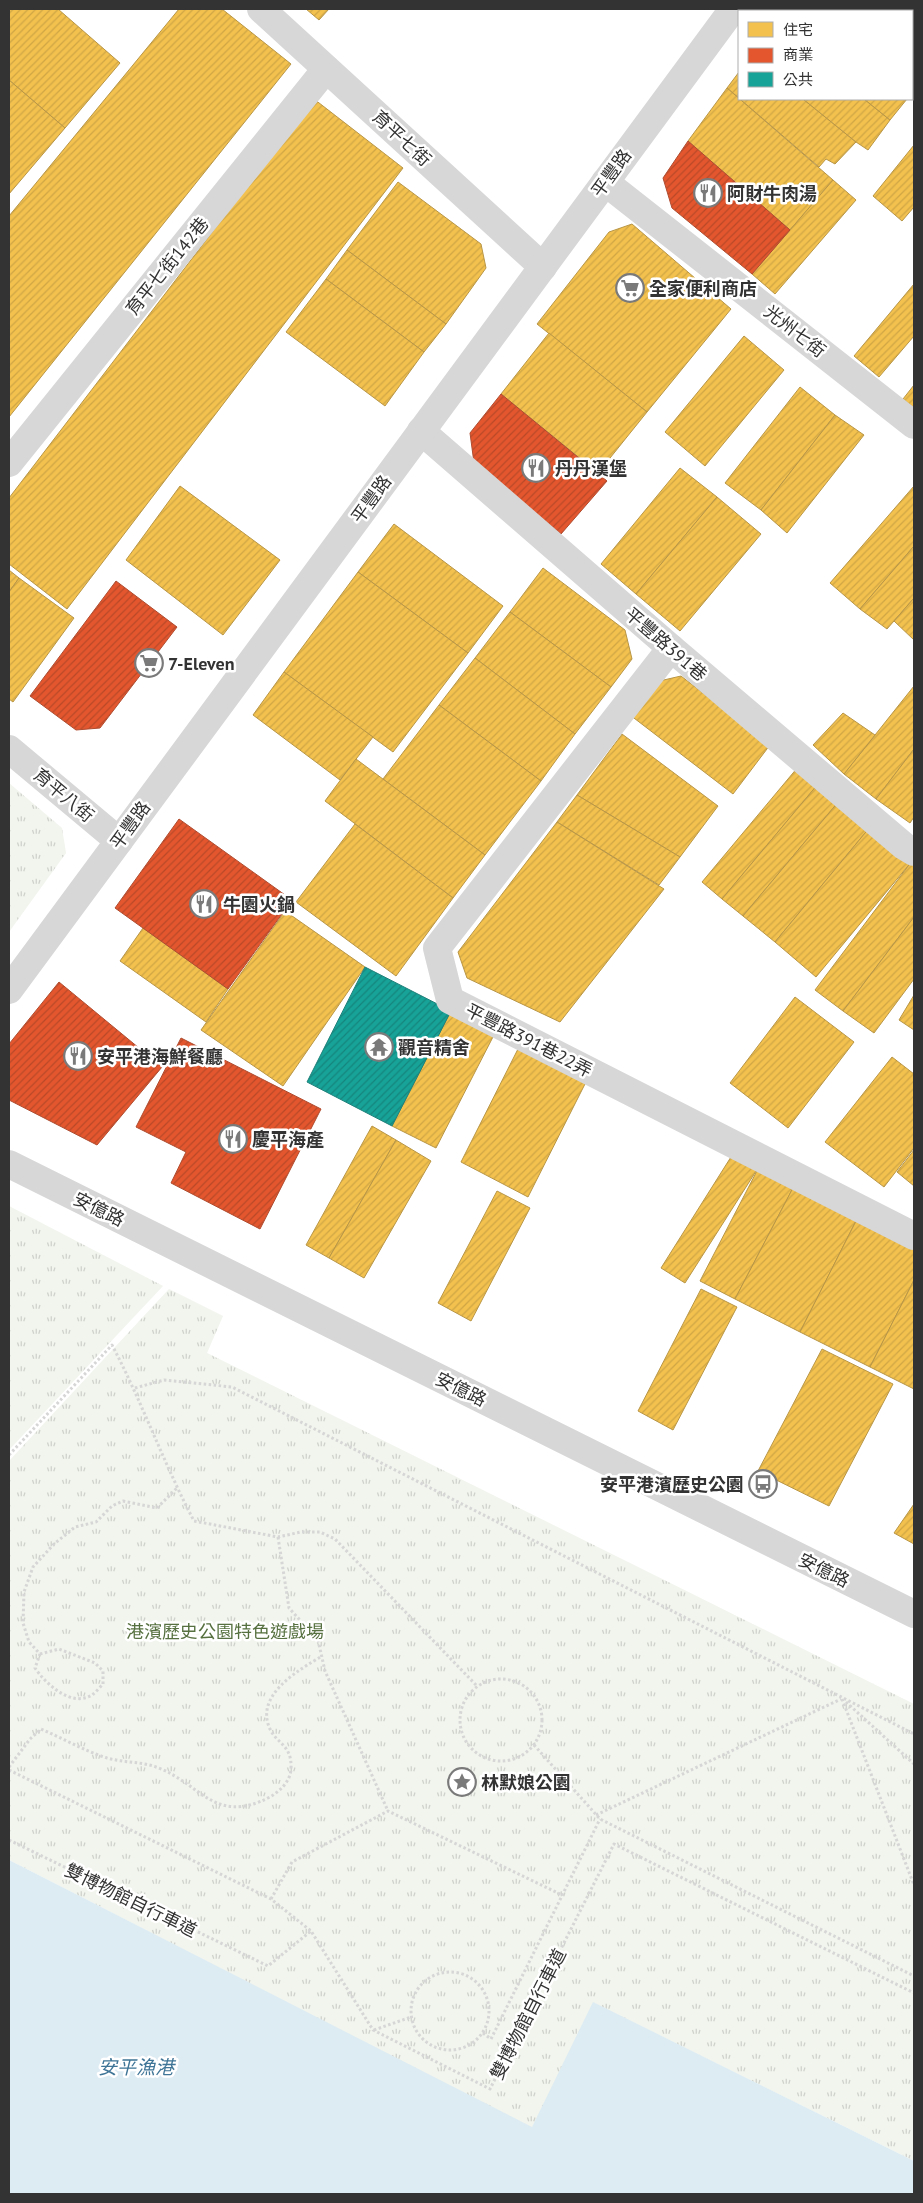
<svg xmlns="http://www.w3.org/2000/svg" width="923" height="2203" font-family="'PT Sans','Noto Sans TC',sans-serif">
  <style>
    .park { fill: url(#park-tufts) }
    .water { fill: #ddebf3 }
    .homes { fill: url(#homes-hatch); stroke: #b99646 }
    .shops { fill: url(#shops-hatch); stroke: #af4c30 }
    .public { fill: url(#public-hatch); stroke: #1f817a }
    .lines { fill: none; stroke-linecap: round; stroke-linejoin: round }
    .path { stroke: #d6d6d6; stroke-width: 3; stroke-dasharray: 2.5 2.5; stroke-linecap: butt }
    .minor { stroke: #d7d7d7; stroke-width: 28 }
    .tertiary { stroke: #d7d7d7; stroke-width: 28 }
    .labels { text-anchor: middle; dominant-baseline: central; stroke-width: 5; stroke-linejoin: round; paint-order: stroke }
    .street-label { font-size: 18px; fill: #333; stroke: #fff }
    .poi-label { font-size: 18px; font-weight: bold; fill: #333; stroke: #fff; text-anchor: start }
    .park-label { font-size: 18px; fill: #56703f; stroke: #fff }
    .water-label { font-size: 19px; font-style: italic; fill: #3f7597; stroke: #fff }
  </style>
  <defs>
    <pattern id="park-tufts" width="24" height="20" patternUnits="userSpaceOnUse" patternTransform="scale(1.25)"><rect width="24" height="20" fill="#f1f5ed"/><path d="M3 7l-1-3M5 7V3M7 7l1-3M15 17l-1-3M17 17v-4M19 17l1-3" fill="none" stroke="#cfd2cc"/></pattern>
    <pattern id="homes-hatch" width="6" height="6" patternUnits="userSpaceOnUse" patternTransform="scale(1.25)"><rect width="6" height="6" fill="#f2c14e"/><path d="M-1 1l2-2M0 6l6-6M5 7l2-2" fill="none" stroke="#d0a645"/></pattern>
    <pattern id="shops-hatch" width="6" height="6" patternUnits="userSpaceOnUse" patternTransform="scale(1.25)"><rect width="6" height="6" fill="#e4572e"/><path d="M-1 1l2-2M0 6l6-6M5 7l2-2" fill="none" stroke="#b94928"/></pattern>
    <pattern id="public-hatch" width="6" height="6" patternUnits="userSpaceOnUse" patternTransform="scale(1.25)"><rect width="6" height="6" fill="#17a398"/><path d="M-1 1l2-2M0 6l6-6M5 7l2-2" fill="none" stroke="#15857d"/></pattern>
  </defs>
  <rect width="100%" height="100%" fill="#fff"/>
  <g class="park">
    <polygon points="9,783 62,828 66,853 9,932"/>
    <polygon points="9,1206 163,1286 9,1450"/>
    <polygon points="169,1289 223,1316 207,1353 914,1704 914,2161 594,2003 532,2128 9,1860 9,1461"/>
  </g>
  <polygon class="water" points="9,1860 532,2127 593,2002 914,2161 914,2194 9,2194"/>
  <g class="homes">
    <polygon points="9,9 58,9 120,63 65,128 9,80"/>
    <polygon points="179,9 222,9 291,64 9,417 9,216"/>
    <polygon points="306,9 329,9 319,20"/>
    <polygon points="788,9 830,9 833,11 786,11"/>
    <polygon points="739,72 739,98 727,88"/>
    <polygon points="912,78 914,80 914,90 912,93"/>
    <polygon points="9,80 65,128 9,194"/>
    <polygon points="727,88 833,180 790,230 688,141"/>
    <polygon points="314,99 403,168 67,609 9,564 9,498"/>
    <polygon points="740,99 803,99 856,142 835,164 826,159 819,167"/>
    <polygon points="803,99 864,99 890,120 868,150 856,142"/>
    <polygon points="864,99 907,99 890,120"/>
    <polygon points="914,145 914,207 902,221 873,196"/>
    <polygon points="833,180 856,200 775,294 752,274"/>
    <polygon points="398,182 481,244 486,268 446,324 347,250"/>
    <polygon points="632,224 731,309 647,412 537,324 609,232"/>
    <polygon points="347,250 446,324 424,352 326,279"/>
    <polygon points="326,279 424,352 385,406 286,332"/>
    <polygon points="914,284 914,336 879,377 854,356"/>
    <polygon points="549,333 647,412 598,473 501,394"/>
    <polygon points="744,336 784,370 705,466 665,432"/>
    <polygon points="914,385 914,408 903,399"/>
    <polygon points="800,387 835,415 761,510 725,483"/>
    <polygon points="835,415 864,435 787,533 761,510"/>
    <polygon points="680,468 717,497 636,594 601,564"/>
    <polygon points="180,486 280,560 223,635 126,560"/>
    <polygon points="914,486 914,546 860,609 830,583"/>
    <polygon points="717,497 761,534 680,631 636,594"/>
    <polygon points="394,524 503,606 468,653 358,572"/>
    <polygon points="914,546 914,598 887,629 860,609"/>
    <polygon points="543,568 625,630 632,659 611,687 510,612"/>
    <polygon points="9,570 19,578 9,592"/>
    <polygon points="358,572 468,653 393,752 284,672"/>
    <polygon points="19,578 74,618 13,702 9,699 9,592"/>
    <polygon points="914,598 914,640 894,621"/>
    <polygon points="510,612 611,687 575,734 475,658"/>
    <polygon points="475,658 575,734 541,781 439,705"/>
    <polygon points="284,672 373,737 340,780 253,715"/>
    <polygon points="681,676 770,745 733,794 630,715 655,682"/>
    <polygon points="914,686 914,749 876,799 844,774"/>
    <polygon points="439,705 541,781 485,855 383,779"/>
    <polygon points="843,713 875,735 844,774 813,745"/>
    <polygon points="622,734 718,806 680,857 577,795"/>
    <polygon points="914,749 914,817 910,823 876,799"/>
    <polygon points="356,759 485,855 453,898 325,801"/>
    <polygon points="798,767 818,784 722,899 702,882"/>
    <polygon points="818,784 839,801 743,916 722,899"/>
    <polygon points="577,795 680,857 659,885 557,822"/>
    <polygon points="839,801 870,827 775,942 743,916"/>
    <polygon points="557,822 664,889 560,1022 467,978 458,952"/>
    <polygon points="355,824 453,898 396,976 296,902"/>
    <polygon points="870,827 912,861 816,977 775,942"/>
    <polygon points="912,861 914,863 914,917 843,1011 815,990"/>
    <polygon points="285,911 365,967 283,1086 201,1030"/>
    <polygon points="914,917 914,979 874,1033 843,1011"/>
    <polygon points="143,928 228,989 206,1022 120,961"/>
    <polygon points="914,995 914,1030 899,1020"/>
    <polygon points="795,997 854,1042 788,1128 730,1083"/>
    <polygon points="451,1011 495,1033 436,1148 392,1126"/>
    <polygon points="520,1045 587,1080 528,1197 461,1162"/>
    <polygon points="892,1057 914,1074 914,1148 884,1187 825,1142"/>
    <polygon points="372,1126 396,1140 329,1258 306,1245"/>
    <polygon points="396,1140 431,1161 364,1278 329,1258"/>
    <polygon points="736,1149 760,1165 685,1283 661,1268"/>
    <polygon points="914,1150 914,1186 897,1172"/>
    <polygon points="760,1165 795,1184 735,1299 700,1281"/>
    <polygon points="795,1184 858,1217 800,1332 735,1299"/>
    <polygon points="497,1191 530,1208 471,1321 438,1303"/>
    <polygon points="858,1217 914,1246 914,1280 870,1367 800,1332"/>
    <polygon points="914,1280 914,1389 870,1367"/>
    <polygon points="701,1289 737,1307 673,1430 638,1411"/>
    <polygon points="822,1349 893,1384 829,1506 758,1471"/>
    <polygon points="914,1504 914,1544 894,1533"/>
  </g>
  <g class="shops">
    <polygon points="688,141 790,230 752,274 672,208 663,178"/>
    <polygon points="501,394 607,481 561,534 474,463 470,433"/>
    <polygon points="116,581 177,627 100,728 76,730 30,696"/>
    <polygon points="179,819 292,900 228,989 115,908"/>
    <polygon points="59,982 162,1067 97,1145 9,1100 9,1044"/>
    <polygon points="181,1038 321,1109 260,1229 171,1183 186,1152 136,1127"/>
  </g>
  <polygon class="public" points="365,967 451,1011 392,1126 307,1082"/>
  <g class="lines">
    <g class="path">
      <polyline points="135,1388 164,1380 232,1387 914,1734"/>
      <path d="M9 1455 112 1345C142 1402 164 1464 194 1521L278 1537 301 1532H320L335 1539 477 1686"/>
      <polyline points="278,1537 289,1608 318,1640 325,1671 388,1811"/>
      <path d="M40 1654 59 1649 95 1663 103 1671V1684C100 1687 96 1692 92 1695 71 1708 45 1683 35 1668L40 1654 29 1642 23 1623 24 1592 33 1567 54 1544 75 1527 96 1522 112 1506 123 1501 157 1508 177 1488"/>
      <circle cx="501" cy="1720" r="41"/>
      <polyline points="842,1699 914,1885"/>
      <polyline points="846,1702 914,1764"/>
      <polyline points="534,1745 600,1819 914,1976"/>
      <path d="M9 1767 30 1739 41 1729C62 1738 83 1750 104 1757 121 1763 140 1761 156 1767 201 1783 214 1826 270 1797 280 1791 291 1781 291 1768 292 1745 277 1744 270 1729 254 1695 299 1670 322 1656"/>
      <polyline points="9,1770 271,1899 311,1931"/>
      <polyline points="596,1815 841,1699"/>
      <polyline points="9,1840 268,1966 311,1931 373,2030 490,2089 614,1844 914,1993"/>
      <polyline points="271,1899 292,1862 388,1811 562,1895"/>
      <circle cx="450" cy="2011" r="39"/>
      <polyline points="374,2030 411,2017"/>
      <polyline points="483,2033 491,2039 600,1819"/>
    </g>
    <g class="minor">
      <polyline points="261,9 543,267"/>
      <polyline points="899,9 902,11"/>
      <polyline points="605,182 914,425"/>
      <polyline points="421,431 671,648 904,846 914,852"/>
      <polyline points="9,463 326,69"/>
      <polyline points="671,648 437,948 450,1000 914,1236"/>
      <polyline points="9,749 119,841"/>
    </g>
    <g class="tertiary">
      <polyline points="9,990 733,9"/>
      <polyline points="9,1164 914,1614"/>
    </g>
  </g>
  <defs>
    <symbol id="restaurant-ring" viewBox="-11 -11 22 22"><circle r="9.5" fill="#fff" stroke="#7a7a7a" stroke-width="1.5"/><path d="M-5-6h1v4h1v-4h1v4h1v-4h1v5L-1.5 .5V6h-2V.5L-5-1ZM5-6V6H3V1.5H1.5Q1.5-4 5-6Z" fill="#7a7a7a"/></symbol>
    <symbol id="supermarket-ring" viewBox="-11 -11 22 22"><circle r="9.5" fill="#fff" stroke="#7a7a7a" stroke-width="1.5"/><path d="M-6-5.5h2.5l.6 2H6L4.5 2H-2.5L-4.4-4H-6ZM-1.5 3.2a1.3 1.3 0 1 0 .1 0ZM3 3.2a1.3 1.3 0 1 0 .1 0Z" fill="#7a7a7a"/></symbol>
    <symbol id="temple-ring" viewBox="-11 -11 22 22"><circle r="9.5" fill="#fff" stroke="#7a7a7a" stroke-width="1.5"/><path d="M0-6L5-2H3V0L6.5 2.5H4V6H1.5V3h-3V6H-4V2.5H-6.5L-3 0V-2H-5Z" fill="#7a7a7a"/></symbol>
    <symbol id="bus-ring" viewBox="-11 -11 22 22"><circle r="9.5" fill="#fff" stroke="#7a7a7a" stroke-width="1.5"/><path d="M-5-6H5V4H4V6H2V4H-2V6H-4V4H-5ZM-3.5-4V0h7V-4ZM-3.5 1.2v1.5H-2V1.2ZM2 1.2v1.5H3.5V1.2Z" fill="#7a7a7a"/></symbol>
    <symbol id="sight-ring" viewBox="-11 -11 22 22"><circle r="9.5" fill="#fff" stroke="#7a7a7a" stroke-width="1.5"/><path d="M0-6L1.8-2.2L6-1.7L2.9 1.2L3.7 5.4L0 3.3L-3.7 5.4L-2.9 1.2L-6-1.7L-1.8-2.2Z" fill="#7a7a7a"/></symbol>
  </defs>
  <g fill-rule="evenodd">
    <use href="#restaurant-ring" x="692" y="177" width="32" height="32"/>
    <use href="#supermarket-ring" x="614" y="272" width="32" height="32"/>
    <use href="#restaurant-ring" x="520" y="452" width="32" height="32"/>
    <use href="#supermarket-ring" x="133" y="647" width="32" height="32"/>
    <use href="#restaurant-ring" x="188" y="888" width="32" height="32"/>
    <use href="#temple-ring" x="363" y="1031" width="32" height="32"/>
    <use href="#restaurant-ring" x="62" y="1040" width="32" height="32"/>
    <use href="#restaurant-ring" x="217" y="1123" width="32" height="32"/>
    <use href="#bus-ring" x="747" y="1468" width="32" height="32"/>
    <use href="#sight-ring" x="446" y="1766" width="32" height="32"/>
  </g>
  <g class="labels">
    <g class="street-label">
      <text transform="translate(402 138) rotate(43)">育平七街</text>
      <text transform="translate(611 173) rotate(-54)">平豐路</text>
      <text transform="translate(167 266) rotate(-51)">育平七街142巷</text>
      <text transform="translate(795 331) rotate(38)">光州七街</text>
      <text transform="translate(371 499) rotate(-54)">平豐路</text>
      <text transform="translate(666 644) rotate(41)">平豐路391巷</text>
      <text transform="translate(64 795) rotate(40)">育平八街</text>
      <text transform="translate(130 825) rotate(-54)">平豐路</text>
      <text transform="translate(529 1040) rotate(27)">平豐路391巷22弄</text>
      <text transform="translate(99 1209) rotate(26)">安億路</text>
      <text transform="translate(461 1389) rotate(26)">安億路</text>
      <text transform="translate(824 1570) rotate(26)">安億路</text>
      <text transform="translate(131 1900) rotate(26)">雙博物館自行車道</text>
      <text transform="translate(528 2014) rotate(-63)">雙博物館自行車道</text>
    </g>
    <g class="poi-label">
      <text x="727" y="193">阿財牛肉湯</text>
      <text x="649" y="288">全家便利商店</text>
      <text x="555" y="468">丹丹漢堡</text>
      <text x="168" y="663">7-Eleven</text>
      <text x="223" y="904">牛園火鍋</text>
      <text x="398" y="1047">觀音精舍</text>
      <text x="97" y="1056">安平港海鮮餐廳</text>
      <text x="252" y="1139">慶平海產</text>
      <text x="744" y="1484" text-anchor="end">安平港濱歷史公園</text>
      <text x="481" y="1782">林默娘公園</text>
    </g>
    <g class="park-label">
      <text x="225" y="1631">港濱歷史公園特色遊戲場</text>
    </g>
    <g class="water-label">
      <text x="136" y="2067">安平漁港</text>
    </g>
  </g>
  <rect width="923" height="2203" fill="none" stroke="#333333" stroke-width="20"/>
  <rect x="738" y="10" width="175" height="90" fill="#ffffff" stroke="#adadad"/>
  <rect x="748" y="22" width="25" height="15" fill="#f2c14e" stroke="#adadad"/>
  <text x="783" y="35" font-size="15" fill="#333333">住宅</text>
  <rect x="748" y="48" width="25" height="15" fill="#e4572e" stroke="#adadad"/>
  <text x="783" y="60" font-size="15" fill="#333333">商業</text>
  <rect x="748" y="72" width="25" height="15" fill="#17a398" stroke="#adadad"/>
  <text x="783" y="85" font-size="15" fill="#333333">公共</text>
</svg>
